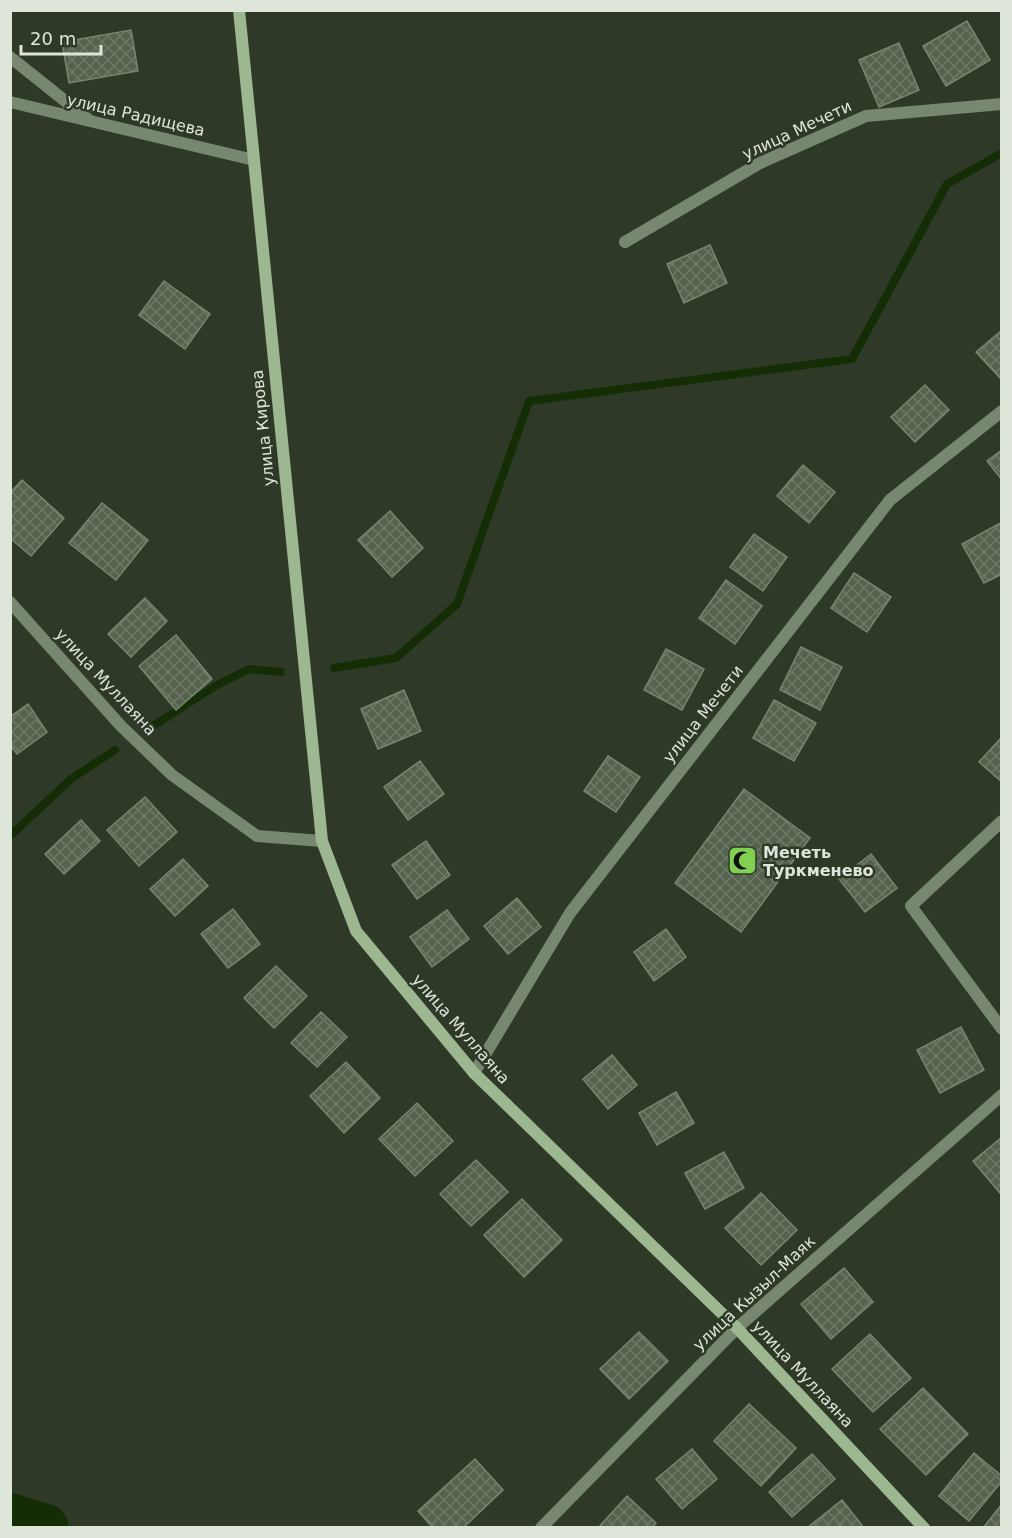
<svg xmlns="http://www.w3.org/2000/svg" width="1012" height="1538" font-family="'DejaVu Sans',sans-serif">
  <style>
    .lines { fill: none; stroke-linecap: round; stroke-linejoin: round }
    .stream { stroke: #142d04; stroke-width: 8 }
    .river { stroke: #142d04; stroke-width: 48 }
    .building { fill: url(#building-cross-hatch); stroke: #778670; stroke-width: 1.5 }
    .service { stroke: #788870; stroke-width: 12 }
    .minor { stroke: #788870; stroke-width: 12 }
    .secondary { stroke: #9db790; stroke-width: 12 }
    .labels { text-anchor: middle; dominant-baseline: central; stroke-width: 5; stroke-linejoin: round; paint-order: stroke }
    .street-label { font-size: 16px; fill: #dee6da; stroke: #2e3a27 }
    .poi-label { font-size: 16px; font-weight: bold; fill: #dee6da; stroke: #2e3a27; text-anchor: start }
  </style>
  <defs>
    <pattern id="building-cross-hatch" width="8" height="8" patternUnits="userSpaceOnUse" patternTransform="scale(1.5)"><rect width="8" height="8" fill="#55634e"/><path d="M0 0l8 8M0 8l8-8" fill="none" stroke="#6d7967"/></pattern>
  </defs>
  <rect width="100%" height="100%" fill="#2e3a27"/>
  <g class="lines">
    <g class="stream">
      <polyline points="334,668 396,658 457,604 529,401 852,359 947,184 1002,153"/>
      <polyline points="153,726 217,685 249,669 281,672"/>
      <polyline points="10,836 71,779 115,750"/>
    </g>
    <polyline class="river" points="10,1517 45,1528"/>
  </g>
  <g class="building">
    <polygon points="967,21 990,60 946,86 923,46"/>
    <polygon points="131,30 138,71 69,83 62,42"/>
    <polygon points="899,43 919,90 879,107 859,60"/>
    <polygon points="710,245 727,283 684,303 667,264"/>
    <polygon points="164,281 210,314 185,349 139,315"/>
    <polygon points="1002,330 1002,380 976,352"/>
    <polygon points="925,385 949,410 915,442 891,417"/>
    <polygon points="1002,450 1002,480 987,461"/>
    <polygon points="803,465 835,492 809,523 777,496"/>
    <polygon points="22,480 64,518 31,556 10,538 10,493"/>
    <polygon points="102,503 148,540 116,580 69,543"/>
    <polygon points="390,511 423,548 392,577 358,540"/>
    <polygon points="1002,522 1002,574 984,583 962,544"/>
    <polygon points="754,534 787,557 763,591 730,567"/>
    <polygon points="854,573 891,597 867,632 831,608"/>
    <polygon points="726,580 762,606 735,644 699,618"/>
    <polygon points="145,598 167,621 131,657 108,634"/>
    <polygon points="176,635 212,679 176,710 139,666"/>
    <polygon points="801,647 842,667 820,710 780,690"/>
    <polygon points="666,649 704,669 682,710 644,690"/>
    <polygon points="404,690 421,731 378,749 361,709"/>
    <polygon points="774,700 816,723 794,761 753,738"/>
    <polygon points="28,704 47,732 17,754 10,745 10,717"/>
    <polygon points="1002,737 1002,782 979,762"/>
    <polygon points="608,756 640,777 616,812 584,791"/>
    <polygon points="420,761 444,794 408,820 384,787"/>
    <polygon points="744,789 810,838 741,932 675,883"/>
    <polygon points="145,797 177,832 139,866 107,830"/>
    <polygon points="81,820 100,841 64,874 45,854"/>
    <polygon points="426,841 450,875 417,899 392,865"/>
    <polygon points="871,854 897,888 865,912 839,879"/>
    <polygon points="183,859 208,886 175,916 150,889"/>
    <polygon points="517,898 541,927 508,954 484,926"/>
    <polygon points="233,909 260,944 228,968 201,934"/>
    <polygon points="447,910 469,939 432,967 410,937"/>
    <polygon points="666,929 686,957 654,981 634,952"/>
    <polygon points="276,966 307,996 274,1028 244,998"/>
    <polygon points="321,1012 347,1037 317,1067 291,1043"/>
    <polygon points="961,1027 984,1070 940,1093 917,1050"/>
    <polygon points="612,1055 637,1085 608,1109 583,1079"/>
    <polygon points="346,1062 380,1098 344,1133 310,1096"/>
    <polygon points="676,1092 694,1123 657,1145 639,1113"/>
    <polygon points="417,1103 453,1141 415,1176 379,1139"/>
    <polygon points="1002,1137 1002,1192 1000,1193 973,1161"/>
    <polygon points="724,1152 744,1188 705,1209 685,1173"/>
    <polygon points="476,1160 508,1192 471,1226 440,1194"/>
    <polygon points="761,1193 797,1230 761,1265 725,1228"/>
    <polygon points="522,1199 562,1240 524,1277 484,1235"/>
    <polygon points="844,1268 873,1302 831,1339 801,1304"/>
    <polygon points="639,1332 668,1361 629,1399 600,1369"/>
    <polygon points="870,1334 911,1378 873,1412 832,1369"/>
    <polygon points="923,1388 968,1434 926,1475 880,1429"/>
    <polygon points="749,1404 796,1448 761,1486 714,1441"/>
    <polygon points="692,1449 717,1479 682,1509 656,1479"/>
    <polygon points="974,1453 1002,1476 1002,1481 969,1521 939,1496"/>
    <polygon points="812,1454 835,1479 792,1517 769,1492"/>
    <polygon points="475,1459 503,1490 463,1528 433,1528 418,1511"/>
    <polygon points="627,1496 656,1523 652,1528 598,1528"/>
    <polygon points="842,1500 864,1528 807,1528"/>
    <polygon points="1002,1504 1002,1528 983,1528"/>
  </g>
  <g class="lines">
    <polyline class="service" points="10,57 89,120"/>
    <g class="minor">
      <polyline points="10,102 254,160"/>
      <polyline points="625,242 760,163 866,116 1002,104"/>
      <polyline points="10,602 121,726 172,775 257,836 322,841"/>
      <polyline points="1002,821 911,906 1002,1029"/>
      <polyline points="474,1073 570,913 890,500 1002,411"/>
      <polyline points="541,1528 737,1328 1002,1095"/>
    </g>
    <polyline class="secondary" points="239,10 322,841 356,931 474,1073 737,1328 924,1528"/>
  </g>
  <defs>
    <symbol id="mosque-square" viewBox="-11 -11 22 22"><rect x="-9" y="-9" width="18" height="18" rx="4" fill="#81d051" stroke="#2e3a27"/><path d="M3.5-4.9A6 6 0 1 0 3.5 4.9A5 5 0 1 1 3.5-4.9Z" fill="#111"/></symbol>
  </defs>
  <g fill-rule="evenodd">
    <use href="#mosque-square" x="726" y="844" width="33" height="33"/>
  </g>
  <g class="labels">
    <g class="street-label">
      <text transform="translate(136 115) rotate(13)">улица Радищева</text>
      <text transform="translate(797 130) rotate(-25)">улица Мечети</text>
      <text transform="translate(263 428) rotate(-96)">улица Кирова</text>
      <text transform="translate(106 682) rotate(47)">улица Муллаяна</text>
      <text transform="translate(703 714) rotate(-52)">улица Мечети</text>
      <text transform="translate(461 1029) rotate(49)">улица Муллаяна</text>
      <text transform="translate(754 1293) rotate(-43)">улица Кызыл-Маяк</text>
      <text transform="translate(803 1374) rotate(47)">улица Муллаяна</text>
    </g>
    <g class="poi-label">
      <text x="763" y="852">Мечеть<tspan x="763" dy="18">Туркменево</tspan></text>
    </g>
  </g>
  <rect width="1012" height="1538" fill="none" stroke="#dee6da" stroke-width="24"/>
  <path d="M21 45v9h80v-9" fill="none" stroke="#dee6da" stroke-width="3"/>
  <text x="30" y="45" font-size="18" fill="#dee6da" stroke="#2e3a27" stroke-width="4.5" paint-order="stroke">20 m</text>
</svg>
